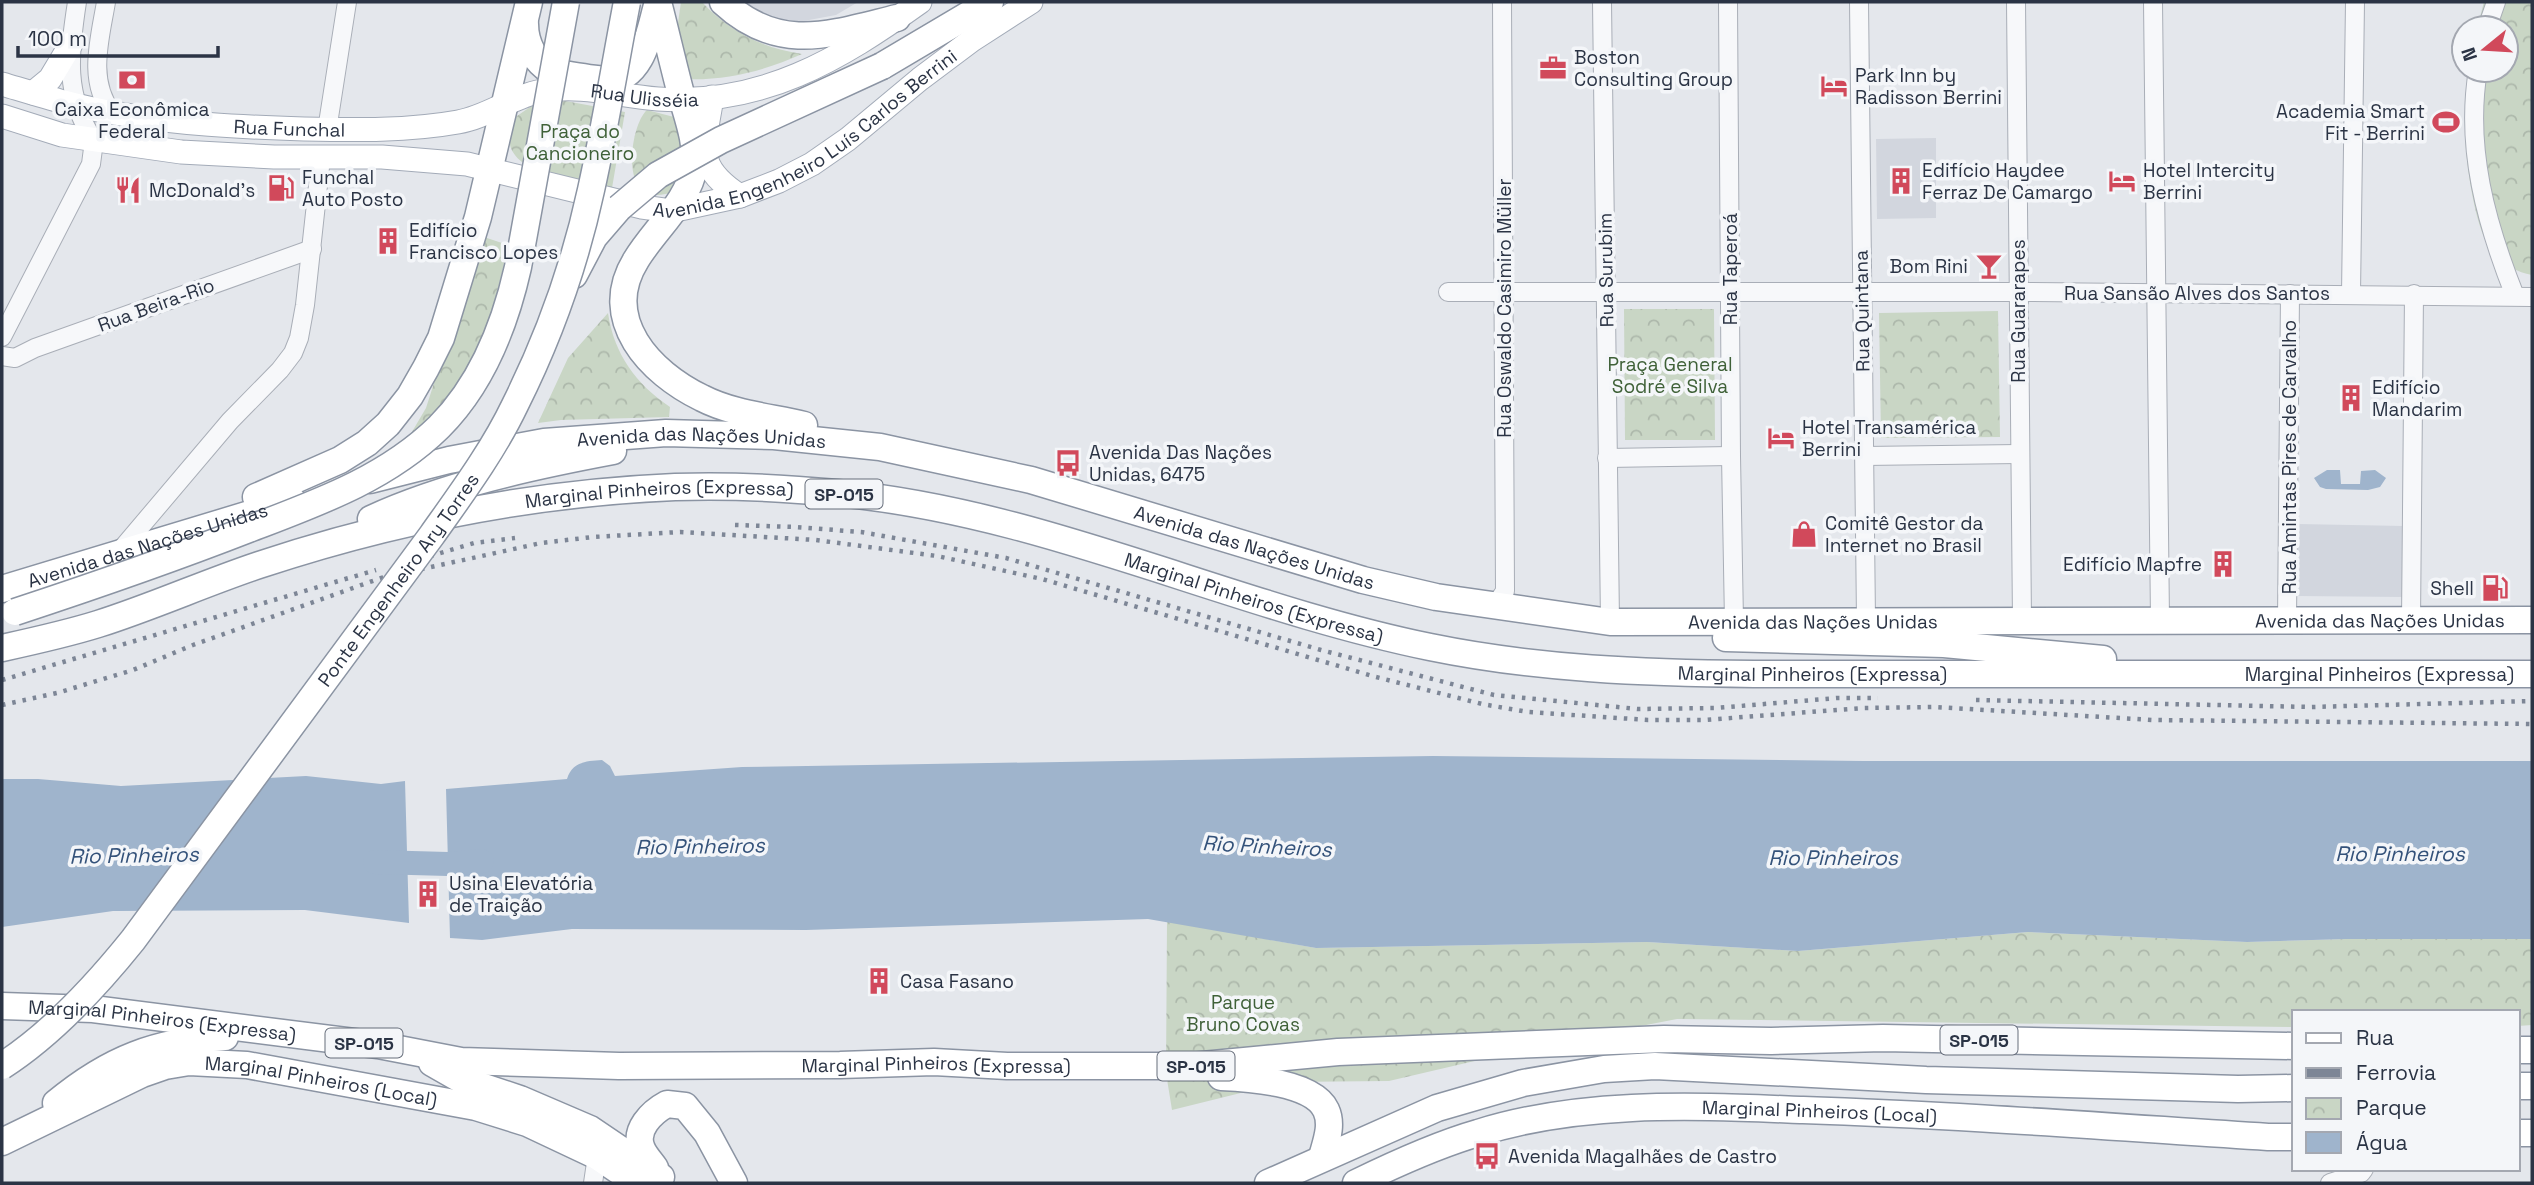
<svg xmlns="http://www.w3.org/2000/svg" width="2534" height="1185" font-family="'Space Grotesk',sans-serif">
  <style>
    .built { fill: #d2d6de }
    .park { fill: url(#park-crowns) }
    .water { fill: #9fb4cc }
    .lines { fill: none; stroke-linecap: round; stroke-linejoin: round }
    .river { stroke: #9fb4cc; stroke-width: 24 }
    .minor-casing { stroke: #a9aeb7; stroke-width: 20 }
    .major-casing { stroke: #a3abb8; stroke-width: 25 }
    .highway-casing { stroke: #8b94a3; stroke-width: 29 }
    .minor { stroke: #f7f8fa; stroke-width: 18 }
    .major { stroke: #fff; stroke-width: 23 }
    .highway { stroke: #fff; stroke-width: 26 }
    .rail { stroke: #7d8696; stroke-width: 4.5; stroke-dasharray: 3.5 7; stroke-linecap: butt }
    .highway-bridge-casing { stroke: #8b94a3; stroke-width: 29; stroke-linecap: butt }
    .highway-bridge { stroke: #fff; stroke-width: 26 }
    .labels { text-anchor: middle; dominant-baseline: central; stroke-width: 7; stroke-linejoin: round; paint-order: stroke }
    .shield { fill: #f4f6f9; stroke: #676e7b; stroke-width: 2 }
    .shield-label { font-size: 18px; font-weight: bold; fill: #2b3445 }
    .poi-label { font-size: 19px; fill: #2b3445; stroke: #f4f6f9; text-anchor: start }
    .street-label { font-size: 19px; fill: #2b3445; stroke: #f4f6f9 }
    .park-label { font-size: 19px; fill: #3f6138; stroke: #f4f6f9 }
    .water-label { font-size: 21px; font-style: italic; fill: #34527a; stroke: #f4f6f9 }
  </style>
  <defs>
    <pattern id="park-crowns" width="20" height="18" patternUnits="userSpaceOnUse" patternTransform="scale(1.75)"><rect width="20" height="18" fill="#c9d6c5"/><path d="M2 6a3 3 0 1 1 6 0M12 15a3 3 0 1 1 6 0" fill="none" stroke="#adb8ab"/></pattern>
  </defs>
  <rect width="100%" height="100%" fill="#e4e7ec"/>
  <g class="built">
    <polygon points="735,2 858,2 836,15 798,22 765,20"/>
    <polygon points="1936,138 1936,218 1877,219 1876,139"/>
    <polygon points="2298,524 2404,526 2403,597 2297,596"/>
  </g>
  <g class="park">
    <path d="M681 2H702C730 32 762 48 802 54 760 73 717 83 670 78Z"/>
    <path d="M2484 2H2532V275C2517 272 2506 266 2495 255 2475 236 2465 157 2465 130 2466 110 2468 90 2471 70H2506V28H2477Z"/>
    <path d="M560 100 625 112 612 188C584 182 518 177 510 145 509 137 513 126 514 118L533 105Z"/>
    <path d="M647 110 674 117 682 137 677 192C669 193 656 197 649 194 622 186 632 123 647 110Z"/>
    <path d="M481 236 508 245C495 307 478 369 434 417 426 426 415 434 406 442L426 408Z"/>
    <polygon points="1624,309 1714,309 1715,440 1625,440"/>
    <polygon points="1998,311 2000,437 1881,438 1879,313"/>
    <path d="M608 313C614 354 636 384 670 407L669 417 561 420 538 423 568 358Z"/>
    <polygon points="1167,921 1316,948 1647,942 1798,951 2028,932 2247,942 2346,939 2532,939 2532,1025 2518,1026 2518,1012 2294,1012 2294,1027 1677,1019 1548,1044 1389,1081 1285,1082 1172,1110 1166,1073"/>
  </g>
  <g class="water">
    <polygon points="2327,470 2340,470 2341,484 2360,484 2361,471 2375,470 2386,478 2380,487 2368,490 2326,489 2320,487 2314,478"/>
    <path d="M1433 756 1863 761H2532V939H2346L2247 942 2028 932 1798 951 1647 942 1316 948 1148 919 806 930 572 929 482 940 450 938 446 789 567 779C572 762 586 761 602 760L610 766 615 776 742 767Z"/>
    <polygon points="306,776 381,784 405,781 409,923 305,910 113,911 2,927 2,779 38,779 121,786"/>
  </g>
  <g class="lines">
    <polyline class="river" points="375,862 448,864 482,861"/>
    <defs>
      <g id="minor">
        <path d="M106 2C100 39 87 80 112 113"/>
        <polyline points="1602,2 1610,622"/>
        <polyline points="1728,2 1731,456 1734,621"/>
        <polyline points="1859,2 1866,620"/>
        <polyline points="2016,2 2022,620"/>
        <polyline points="2153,2 2160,620"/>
        <polyline points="2487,28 2496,2"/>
        <path d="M2478 70C2465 148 2486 223 2515 296"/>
        <polyline points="327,130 347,2"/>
        <polyline points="1448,292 2033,292 2532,297"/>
        <polyline points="2351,294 2355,2"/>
        <path d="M2 337 91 164 94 141C64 95 69 54 77 2"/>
        <polyline points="2,356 15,358 35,348 312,249"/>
        <polyline points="1864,456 2019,454"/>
        <polyline points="1607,458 1731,456"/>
        <polyline points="119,552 230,421 280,370 293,353 299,338 305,305 321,158"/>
        <polyline points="1489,606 1499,600 1505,591 1502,2"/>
        <polyline points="2287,620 2290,294"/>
        <polyline points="2411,620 2414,294"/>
        <polyline points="593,1183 597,1156"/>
        <polyline points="2330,1183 2361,1173 2364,1169"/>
      </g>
      <g id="major">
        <path id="s1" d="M2 84C39 95 76 107 114 113 177 124 241 127 304 129 355 130 408 131 458 122 488 117 513 96 542 91 582 84 618 96 658 99 762 106 839 60 920 2"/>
        <polyline points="33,93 50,79 71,44"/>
        <path d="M712 97C705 145 692 165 740 196"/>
        <path id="s2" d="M2 116 62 135 181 152 274 157H382L467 164 642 207 671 211 740 196 779 181 812 164 848 139 920 79 972 40 1031 2"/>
      </g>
      <g id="highway">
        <path d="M658 2C666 33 673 64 681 94 687 116 698 144 694 167 689 201 654 230 636 260 599 319 650 373 702 398 733 414 771 417 804 425"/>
        <path d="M723 2C779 54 831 34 897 18"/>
        <path d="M525 24C525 44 535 62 552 72 570 75 589 79 607 80 644 80 650 28 658 2"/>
        <polyline points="882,66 990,2"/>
        <polyline points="574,275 594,237 619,208"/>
        <path id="s3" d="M370 480 449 460 544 442 666 433 774 436 880 447 1031 480 1363 580 1436 597 1610 622 2532 620"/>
        <polyline points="256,497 340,460 367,443 388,424 410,396 426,368 441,338 478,217 529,2"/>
        <path d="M371 519C445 485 533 466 613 451"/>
        <path id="s4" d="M2 589 293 501"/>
        <polyline points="1726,638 1944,644 2103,659"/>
        <path id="s5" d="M2 648C34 641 66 634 98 624 152 607 205 583 259 565 392 521 534 493 675 487 729 485 784 488 837 493 1043 512 1230 606 1430 647 1537 669 1645 673 1754 674H2532"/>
        <path id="s6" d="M2 1006 93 1009 378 1045 461 1061 619 1066 840 1065 934 1062 1007 1066H1192L1338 1052 1664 1039 1771 1041 1883 1038 2294 1046"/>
        <polyline points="2518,1050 2532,1050"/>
        <polyline points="432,1063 460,1079 520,1099 590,1129 661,1177"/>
        <path d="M1221 1077C1248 1078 1313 1082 1326 1110 1333 1125 1326 1142 1322 1157"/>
        <polyline points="2518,1086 2532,1086"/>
        <path d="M56 1103C109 1059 156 1041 225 1037"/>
        <polyline points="2518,1133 2532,1133"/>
        <path id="s7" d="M2 1142 142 1074 165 1066 189 1062 247 1065 476 1107 527 1123 597 1156 637 1183"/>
        <path d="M655 1168C651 1162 645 1156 642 1149 633 1130 652 1112 667 1104L685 1106 707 1133 734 1183"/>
        <polyline points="1268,1183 1437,1108 1523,1083 1604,1069 1655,1066 1926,1080 2238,1089 2294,1088"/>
        <path id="s8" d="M1356 1183C1395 1164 1436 1145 1478 1133 1583 1100 1695 1106 1803 1110 1959 1115 2113 1127 2268 1137H2294"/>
      </g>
    </defs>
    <use href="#minor" class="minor-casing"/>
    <use href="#major" class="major-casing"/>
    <use href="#highway" class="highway-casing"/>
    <use href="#minor" class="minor"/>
    <use href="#major" class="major"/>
    <use href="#highway" class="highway"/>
    <g class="rail">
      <polyline points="735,525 795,527 861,532 1006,558 1321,650 1494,695 1638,709 1716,708 1837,698 1878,698"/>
      <polyline points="420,559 474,543 515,538"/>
      <polyline points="2,680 376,570"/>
      <polyline points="1976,700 2311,707 2532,701"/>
      <polyline points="2,705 57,693 133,670 193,645 381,578 541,543 593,537 680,532 816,540 937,556 1042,579 1376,677 1482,704 1528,712 1648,720 1704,720 1863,708 1935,707 2153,720 2532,724"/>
    </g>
    <defs>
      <g id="highway-bridge">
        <polyline points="619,208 658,175 721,140 882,66"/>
        <path d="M15 612C94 586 172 559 249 529 317 503 386 479 439 427 482 384 505 325 518 267L566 2"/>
        <path id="s9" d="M2 1066C52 1034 96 986 133 940L432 535C461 494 493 451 515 405 549 337 575 264 591 190 605 128 615 64 627 2"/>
      </g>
    </defs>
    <use href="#highway-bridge" class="highway-bridge-casing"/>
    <use href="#highway-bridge" class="highway-bridge"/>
  </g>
  <defs>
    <symbol id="office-bare" viewBox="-9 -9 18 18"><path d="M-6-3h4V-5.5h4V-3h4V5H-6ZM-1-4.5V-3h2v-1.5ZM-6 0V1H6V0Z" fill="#d1495b" stroke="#f4f6f9" stroke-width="2.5" paint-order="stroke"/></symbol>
    <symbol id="bank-bare" viewBox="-9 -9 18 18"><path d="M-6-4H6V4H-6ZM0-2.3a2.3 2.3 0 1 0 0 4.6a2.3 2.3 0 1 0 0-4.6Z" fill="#d1495b" stroke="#f4f6f9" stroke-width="2.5" paint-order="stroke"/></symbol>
    <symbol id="hotel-bare" viewBox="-9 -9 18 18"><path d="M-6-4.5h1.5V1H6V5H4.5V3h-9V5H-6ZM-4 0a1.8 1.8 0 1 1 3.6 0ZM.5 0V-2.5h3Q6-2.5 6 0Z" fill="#d1495b" stroke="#f4f6f9" stroke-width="2.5" paint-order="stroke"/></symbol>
    <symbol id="stadium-bare" viewBox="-9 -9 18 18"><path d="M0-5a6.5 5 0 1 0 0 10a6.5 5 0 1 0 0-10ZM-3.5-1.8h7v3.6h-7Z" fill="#d1495b" stroke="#f4f6f9" stroke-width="2.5" paint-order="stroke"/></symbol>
    <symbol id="building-bare" viewBox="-9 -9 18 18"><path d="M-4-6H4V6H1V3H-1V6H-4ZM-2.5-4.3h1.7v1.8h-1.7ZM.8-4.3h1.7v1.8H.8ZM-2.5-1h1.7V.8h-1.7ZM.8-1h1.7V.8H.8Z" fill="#d1495b" stroke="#f4f6f9" stroke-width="2.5" paint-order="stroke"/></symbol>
    <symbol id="fuel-bare" viewBox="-9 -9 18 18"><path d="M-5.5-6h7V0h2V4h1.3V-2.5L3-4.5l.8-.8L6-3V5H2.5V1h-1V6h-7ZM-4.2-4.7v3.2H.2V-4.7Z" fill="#d1495b" stroke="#f4f6f9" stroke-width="2.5" paint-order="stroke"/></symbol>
    <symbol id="restaurant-bare" viewBox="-9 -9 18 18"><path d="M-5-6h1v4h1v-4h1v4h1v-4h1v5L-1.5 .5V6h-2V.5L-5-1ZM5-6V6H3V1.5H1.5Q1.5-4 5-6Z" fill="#d1495b" stroke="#f4f6f9" stroke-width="2.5" paint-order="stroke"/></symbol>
    <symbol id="bar-bare" viewBox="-9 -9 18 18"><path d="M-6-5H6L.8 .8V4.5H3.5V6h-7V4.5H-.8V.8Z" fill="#d1495b" stroke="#f4f6f9" stroke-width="2.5" paint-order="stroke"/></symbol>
    <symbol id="bus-bare" viewBox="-9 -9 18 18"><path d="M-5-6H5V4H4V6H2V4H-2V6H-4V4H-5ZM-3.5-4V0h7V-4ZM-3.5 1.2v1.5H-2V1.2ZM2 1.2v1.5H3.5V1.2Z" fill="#d1495b" stroke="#f4f6f9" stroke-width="2.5" paint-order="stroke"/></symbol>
    <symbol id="shop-bare" viewBox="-9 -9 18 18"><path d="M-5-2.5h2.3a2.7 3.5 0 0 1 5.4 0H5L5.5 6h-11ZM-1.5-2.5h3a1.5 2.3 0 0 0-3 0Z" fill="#d1495b" stroke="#f4f6f9" stroke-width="2.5" paint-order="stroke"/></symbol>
  </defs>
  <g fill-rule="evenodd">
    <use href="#office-bare" x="1534" y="49" width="38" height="38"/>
    <use href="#bank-bare" x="113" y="61" width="38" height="38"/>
    <use href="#hotel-bare" x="1815" y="67" width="38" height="38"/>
    <use href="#stadium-bare" x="2427" y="103" width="38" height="38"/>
    <use href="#building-bare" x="1882" y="162" width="38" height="38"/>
    <use href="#hotel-bare" x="2103" y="162" width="38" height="38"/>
    <use href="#fuel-bare" x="262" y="169" width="38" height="38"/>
    <use href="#restaurant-bare" x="109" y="171" width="38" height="38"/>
    <use href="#building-bare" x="369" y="222" width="38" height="38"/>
    <use href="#bar-bare" x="1970" y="247" width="38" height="38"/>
    <use href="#building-bare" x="2332" y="379" width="38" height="38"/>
    <use href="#hotel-bare" x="1762" y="419" width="38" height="38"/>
    <use href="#bus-bare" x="1049" y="444" width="38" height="38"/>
    <use href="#shop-bare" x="1785" y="515" width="38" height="38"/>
    <use href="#building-bare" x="2204" y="545" width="38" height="38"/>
    <use href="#fuel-bare" x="2476" y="569" width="38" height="38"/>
    <use href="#building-bare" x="409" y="875" width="38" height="38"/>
    <use href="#building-bare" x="860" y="962" width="38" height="38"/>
    <use href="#bus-bare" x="1468" y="1137" width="38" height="38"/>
  </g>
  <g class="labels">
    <g class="shield">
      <rect x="805.5" y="479.5" width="77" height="29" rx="5"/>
      <rect x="1940.5" y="1025.5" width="77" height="29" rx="5"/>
      <rect x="325.5" y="1028.5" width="77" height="29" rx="5"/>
      <rect x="1157.5" y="1051.5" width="77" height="29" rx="5"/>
    </g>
    <g class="shield-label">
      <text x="844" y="494">SP-015</text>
      <text x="1979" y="1040">SP-015</text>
      <text x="364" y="1043">SP-015</text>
      <text x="1196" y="1066">SP-015</text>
    </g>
    <g class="poi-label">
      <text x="1574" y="57">Boston<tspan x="1574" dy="22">Consulting Group</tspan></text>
      <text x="1855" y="75">Park Inn by<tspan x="1855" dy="22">Radisson Berrini</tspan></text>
      <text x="132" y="109" text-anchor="middle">Caixa Econômica<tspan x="132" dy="22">Federal</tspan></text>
      <text x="2425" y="111" text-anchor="end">Academia Smart<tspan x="2425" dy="22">Fit - Berrini</tspan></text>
      <text x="1922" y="170">Edifício Haydee<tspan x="1922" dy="22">Ferraz De Camargo</tspan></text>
      <text x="2143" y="170">Hotel Intercity<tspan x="2143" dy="22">Berrini</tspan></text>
      <text x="302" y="177">Funchal<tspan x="302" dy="22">Auto Posto</tspan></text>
      <text x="149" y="190">McDonald's</text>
      <text x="409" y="230">Edifício<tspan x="409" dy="22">Francisco Lopes</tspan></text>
      <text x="1968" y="266" text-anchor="end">Bom Rini</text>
      <text x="2372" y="387">Edifício<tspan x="2372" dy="22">Mandarim</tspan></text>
      <text x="1802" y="427">Hotel Transamérica<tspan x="1802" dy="22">Berrini</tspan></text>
      <text x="1089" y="452">Avenida Das Nações<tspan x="1089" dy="22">Unidas, 6475</tspan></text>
      <text x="1825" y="523">Comitê Gestor da<tspan x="1825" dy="22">Internet no Brasil</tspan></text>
      <text x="2202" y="564" text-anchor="end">Edifício Mapfre</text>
      <text x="2474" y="588" text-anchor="end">Shell</text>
      <text x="449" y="883">Usina Elevatória<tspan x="449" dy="22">de Traição</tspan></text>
      <text x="900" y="981">Casa Fasano</text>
      <text x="1508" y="1156">Avenida Magalhães de Castro</text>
    </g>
    <g class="street-label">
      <text stroke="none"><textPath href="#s1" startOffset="654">Rua Ulisséia</textPath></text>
      <text stroke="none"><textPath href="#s1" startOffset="292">Rua Funchal</textPath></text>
      <text stroke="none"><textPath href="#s2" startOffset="835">Avenida Engenheiro Luís Carlos Berrini</textPath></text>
      <text transform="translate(1730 269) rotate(-90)">Rua Taperoá</text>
      <text transform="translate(1606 270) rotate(-91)">Rua Surubim</text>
      <text x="2197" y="293">Rua Sansão Alves dos Santos</text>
      <text transform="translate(156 305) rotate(-20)">Rua Beira-Rio</text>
      <text transform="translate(1504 308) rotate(-90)">Rua Oswaldo Casimiro Müller</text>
      <text transform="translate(1862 311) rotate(-91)">Rua Quintana</text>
      <text transform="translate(2018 311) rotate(-90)">Rua Guararapes</text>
      <text stroke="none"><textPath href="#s3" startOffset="336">Avenida das Nações Unidas</textPath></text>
      <text transform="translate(2289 457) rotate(-90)">Rua Amintas Pires de Carvalho</text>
      <text stroke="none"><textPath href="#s5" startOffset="679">Marginal Pinheiros (Expressa)</textPath></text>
      <text stroke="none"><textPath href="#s4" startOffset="152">Avenida das Nações Unidas</textPath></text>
      <text stroke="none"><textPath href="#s3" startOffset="903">Avenida das Nações Unidas</textPath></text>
      <text stroke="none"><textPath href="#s9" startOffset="630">Ponte Engenheiro Ary Torres</textPath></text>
      <text stroke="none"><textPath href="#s5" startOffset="1288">Marginal Pinheiros (Expressa)</textPath></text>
      <text stroke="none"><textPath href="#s3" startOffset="2037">Avenida das Nações Unidas</textPath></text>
      <text stroke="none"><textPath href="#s3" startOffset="1470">Avenida das Nações Unidas</textPath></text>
      <text stroke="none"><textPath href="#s5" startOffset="1855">Marginal Pinheiros (Expressa)</textPath></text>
      <text stroke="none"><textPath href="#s5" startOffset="2422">Marginal Pinheiros (Expressa)</textPath></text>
      <text stroke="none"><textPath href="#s6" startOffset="161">Marginal Pinheiros (Expressa)</textPath></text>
      <text stroke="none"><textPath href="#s6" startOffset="938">Marginal Pinheiros (Expressa)</textPath></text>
      <text stroke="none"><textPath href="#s7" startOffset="338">Marginal Pinheiros (Local)</textPath></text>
      <text stroke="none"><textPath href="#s8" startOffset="476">Marginal Pinheiros (Local)</textPath></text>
    </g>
    <g class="park-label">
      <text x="580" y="131">Praça do<tspan x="580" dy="22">Cancioneiro</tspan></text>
      <text x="1670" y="364">Praça General<tspan x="1670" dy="22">Sodré e Silva</tspan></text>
      <text x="1243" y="1002">Parque<tspan x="1243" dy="22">Bruno Covas</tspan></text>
    </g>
    <g class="water-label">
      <text transform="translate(700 846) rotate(-1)">Rio Pinheiros</text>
      <text transform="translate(1267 846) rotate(3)">Rio Pinheiros</text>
      <text x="2400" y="853">Rio Pinheiros</text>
      <text transform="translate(134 855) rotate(-1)">Rio Pinheiros</text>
      <text x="1833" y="857">Rio Pinheiros</text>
    </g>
  </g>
  <rect width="2534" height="1185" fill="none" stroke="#2b3445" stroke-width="7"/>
  <rect x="2292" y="1010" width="228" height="161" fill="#f4f6f9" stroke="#a4a8b1" stroke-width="2"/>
  <rect x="2306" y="1033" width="35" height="10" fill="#ffffff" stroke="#a4a8b1" stroke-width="2"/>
  <text x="2356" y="1045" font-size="21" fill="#2b3445">Rua</text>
  <rect x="2306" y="1068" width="35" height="10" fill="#7d8696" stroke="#a4a8b1" stroke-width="2"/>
  <text x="2356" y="1080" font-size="21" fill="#2b3445">Ferrovia</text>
  <rect x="2306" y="1098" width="35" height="21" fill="url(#park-crowns)" stroke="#a4a8b1" stroke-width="2"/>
  <text x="2356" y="1115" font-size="21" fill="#2b3445">Parque</text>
  <rect x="2306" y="1132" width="35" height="21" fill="#9fb4cc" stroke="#a4a8b1" stroke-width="2"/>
  <text x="2356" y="1150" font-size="21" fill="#2b3445">Água</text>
  <g transform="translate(2485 49) rotate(252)"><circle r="33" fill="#f4f6f9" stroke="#a4a8b1" stroke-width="2"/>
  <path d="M0-5L12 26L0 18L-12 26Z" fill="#d1495b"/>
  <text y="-10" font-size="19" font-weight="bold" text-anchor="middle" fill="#2b3445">N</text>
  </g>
  <path d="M18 46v10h200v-10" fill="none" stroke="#2b3445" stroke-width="3.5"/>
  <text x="28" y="46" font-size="21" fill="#2b3445" stroke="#f4f6f9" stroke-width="5" paint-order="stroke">100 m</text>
</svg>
